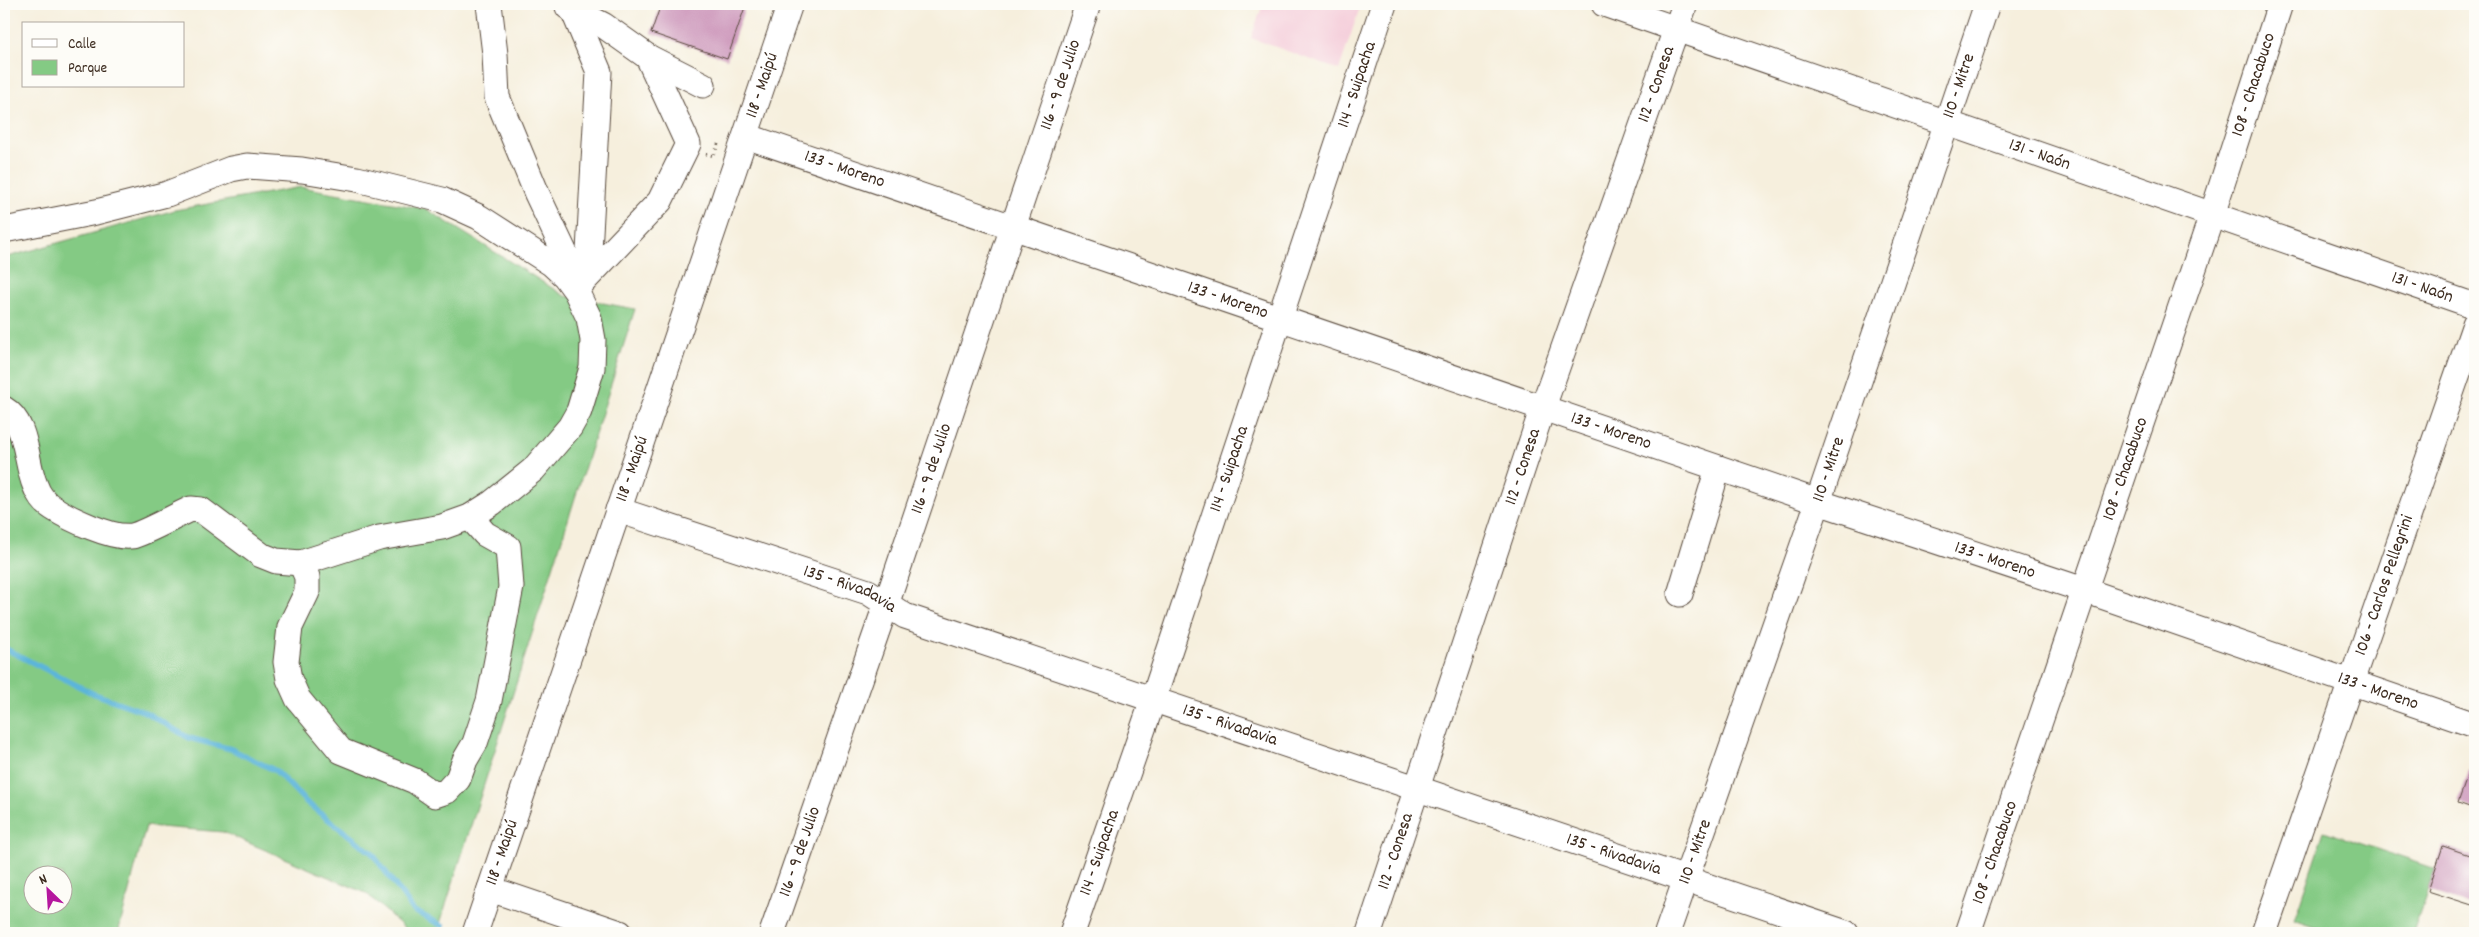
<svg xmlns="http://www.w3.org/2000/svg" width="2479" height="937" font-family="Dekko,sans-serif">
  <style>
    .built { fill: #f5cfdb }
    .green { fill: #84ca84; stroke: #607a51; fill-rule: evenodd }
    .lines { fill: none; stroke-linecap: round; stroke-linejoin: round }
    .stream { stroke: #5cb5da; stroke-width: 5.5 }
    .building { fill: #ca92b8 }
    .minor-casing { stroke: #57483b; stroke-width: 27 }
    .path { stroke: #57483b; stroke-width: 3; stroke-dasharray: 1 4; stroke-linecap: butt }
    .minor { stroke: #fff; stroke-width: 25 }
    .labels { text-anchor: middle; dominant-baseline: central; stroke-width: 5; stroke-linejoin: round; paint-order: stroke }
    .street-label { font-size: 18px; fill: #3b2a1e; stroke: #fdfcf7 }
  </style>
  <rect width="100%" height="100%" fill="#fdfcf7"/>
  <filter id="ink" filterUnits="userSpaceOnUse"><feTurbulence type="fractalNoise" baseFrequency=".02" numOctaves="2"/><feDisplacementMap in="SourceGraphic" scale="10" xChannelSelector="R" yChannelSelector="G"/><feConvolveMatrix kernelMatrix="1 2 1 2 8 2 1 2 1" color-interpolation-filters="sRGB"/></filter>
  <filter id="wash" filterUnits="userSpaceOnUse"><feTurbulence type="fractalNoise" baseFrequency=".0096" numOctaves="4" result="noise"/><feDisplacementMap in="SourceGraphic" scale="20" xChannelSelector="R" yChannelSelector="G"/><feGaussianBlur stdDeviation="1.12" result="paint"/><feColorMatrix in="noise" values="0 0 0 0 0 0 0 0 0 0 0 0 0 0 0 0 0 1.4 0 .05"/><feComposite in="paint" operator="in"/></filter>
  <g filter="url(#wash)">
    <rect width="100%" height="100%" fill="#f6efdd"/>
    <polygon class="built" points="1263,4 1361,4 1339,70 1251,38"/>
    <g class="green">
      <path d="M301 187 426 209 565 296 635 309 437 933H410L366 893 223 832 146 826 118 933H4V258L175 210ZM32 874H62V904H32Z"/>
      <polygon points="2324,831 2435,869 2413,933 2332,933 2294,920"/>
    </g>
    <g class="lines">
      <polyline class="stream" points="4,648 92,693 145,712 189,738 231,749 276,771 306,802 372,853 414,911 443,926"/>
    </g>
    <g id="blocks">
      <g class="building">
        <polygon points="661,4 746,4 727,59 651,33"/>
        <polygon points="2473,760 2475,761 2475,809 2458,803"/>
        <polygon points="2443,846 2475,857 2475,906 2428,891"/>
      </g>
    </g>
  </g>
  <g filter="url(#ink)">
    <use href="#blocks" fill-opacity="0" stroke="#57483b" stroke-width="1"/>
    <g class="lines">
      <defs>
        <g id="minor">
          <polyline points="489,4 495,54 497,97 537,194 580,285"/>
          <path id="s1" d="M1604 4 2475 306"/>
          <polyline points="568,7 603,25 648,57 703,85"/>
          <path id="s2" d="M746 136 1818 502 2084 590 2475 725"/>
          <path d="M4 230 96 212 167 194 231 169 247 166 302 170 357 179 442 200 479 217 552 264 565 276 576 291 589 318 593 340 592 368 579 411 570 427 533 470 492 503 470 517 442 527 379 538 301 563 276 561 261 555 201 510 191 509C177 515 143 534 132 536 112 539 70 519 53 508 45 503 38 494 35 485 25 462 28 423 4 409"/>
          <polyline points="582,283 660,201 688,144 648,57"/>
          <polyline points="580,285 589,251 599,72 573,10 584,4"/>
          <path id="s3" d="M618 510 868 592 905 616 1846 933"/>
          <polyline points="301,563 307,577 307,592 290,627 286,662 289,679 298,699 341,751 415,781 435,795 447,791 458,779 465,760 475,743 489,701 511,587 508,547 485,534 470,517"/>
          <polyline points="1680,594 1718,468"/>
          <polyline points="490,889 620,933"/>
          <path id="s4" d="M475 933 790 4"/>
          <path id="s5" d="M772 933 886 605 1088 4"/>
          <path id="s6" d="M1072 933 1153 700 1384 4"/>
          <path id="s7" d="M1369 933 1543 407 1685 4"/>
          <path id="s8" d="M1667 933 1818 502 1987 4"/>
          <path id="s9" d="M1968 933 2212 215 2280 4"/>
          <path id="s10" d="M2264 933 2475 324"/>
        </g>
      </defs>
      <use href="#minor" class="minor-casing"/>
      <polyline class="path" points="706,154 714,156 719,141"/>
      <use href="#minor" class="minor"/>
    </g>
  </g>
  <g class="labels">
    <g class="street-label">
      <text stroke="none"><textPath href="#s4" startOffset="895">118 - Maipú</textPath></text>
      <text stroke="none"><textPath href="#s5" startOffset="896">116 - 9 de Julio</textPath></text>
      <text stroke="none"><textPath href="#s6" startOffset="895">114 - Suipacha</textPath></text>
      <text stroke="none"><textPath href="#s7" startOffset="896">112 - Conesa</textPath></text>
      <text stroke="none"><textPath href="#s9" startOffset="895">108 - Chacabuco</textPath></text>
      <text stroke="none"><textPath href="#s8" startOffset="896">110 - Mitre</textPath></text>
      <text stroke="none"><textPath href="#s1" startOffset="461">131 - Naón</textPath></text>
      <text stroke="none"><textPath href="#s2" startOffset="104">133 - Moreno</textPath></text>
      <text stroke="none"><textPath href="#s1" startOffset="866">131 - Naón</textPath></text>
      <text stroke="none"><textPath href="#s2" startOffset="509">133 - Moreno</textPath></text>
      <text stroke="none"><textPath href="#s2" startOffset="914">133 - Moreno</textPath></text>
      <text stroke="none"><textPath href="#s7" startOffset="491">112 - Conesa</textPath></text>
      <text stroke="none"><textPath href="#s4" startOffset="490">118 - Maipú</textPath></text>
      <text stroke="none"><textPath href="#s5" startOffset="491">116 - 9 de Julio</textPath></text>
      <text stroke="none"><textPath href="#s6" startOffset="490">114 - Suipacha</textPath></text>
      <text stroke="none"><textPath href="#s8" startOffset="491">110 - Mitre</textPath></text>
      <text stroke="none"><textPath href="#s9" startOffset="490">108 - Chacabuco</textPath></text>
      <text stroke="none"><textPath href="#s2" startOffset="1319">133 - Moreno</textPath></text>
      <text stroke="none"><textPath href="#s10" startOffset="368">106 - Carlos Pellegrini</textPath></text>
      <text stroke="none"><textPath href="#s3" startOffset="245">135 - Rivadavia</textPath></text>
      <text stroke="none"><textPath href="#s2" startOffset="1724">133 - Moreno</textPath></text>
      <text stroke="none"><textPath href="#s3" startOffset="650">135 - Rivadavia</textPath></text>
      <text stroke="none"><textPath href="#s8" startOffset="86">110 - Mitre</textPath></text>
      <text stroke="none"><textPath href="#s4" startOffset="85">118 - Maipú</textPath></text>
      <text stroke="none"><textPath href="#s5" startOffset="86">116 - 9 de Julio</textPath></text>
      <text stroke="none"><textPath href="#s7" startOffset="86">112 - Conesa</textPath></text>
      <text stroke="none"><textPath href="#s9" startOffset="85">108 - Chacabuco</textPath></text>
      <text stroke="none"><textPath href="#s6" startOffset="85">114 - Suipacha</textPath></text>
      <text stroke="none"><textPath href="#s3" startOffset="1055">135 - Rivadavia</textPath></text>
    </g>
  </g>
  <rect width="2479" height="937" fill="none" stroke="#fdfcf7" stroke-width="20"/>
  <rect x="22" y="22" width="162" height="65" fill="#fdfcf7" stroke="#afa8a0"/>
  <rect x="32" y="39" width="25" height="8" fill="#ffffff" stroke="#afa8a0"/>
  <text x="68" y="48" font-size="15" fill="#3b2a1e">Calle</text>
  <rect x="32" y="60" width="25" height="15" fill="#84ca84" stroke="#afa8a0"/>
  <text x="68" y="72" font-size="15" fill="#3b2a1e">Parque</text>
  <g transform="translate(48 890) rotate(335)"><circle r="24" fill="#fdfcf7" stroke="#afa8a0"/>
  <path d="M0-4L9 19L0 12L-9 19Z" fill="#b5179e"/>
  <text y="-8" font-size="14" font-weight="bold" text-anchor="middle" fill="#3b2a1e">N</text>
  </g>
</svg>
